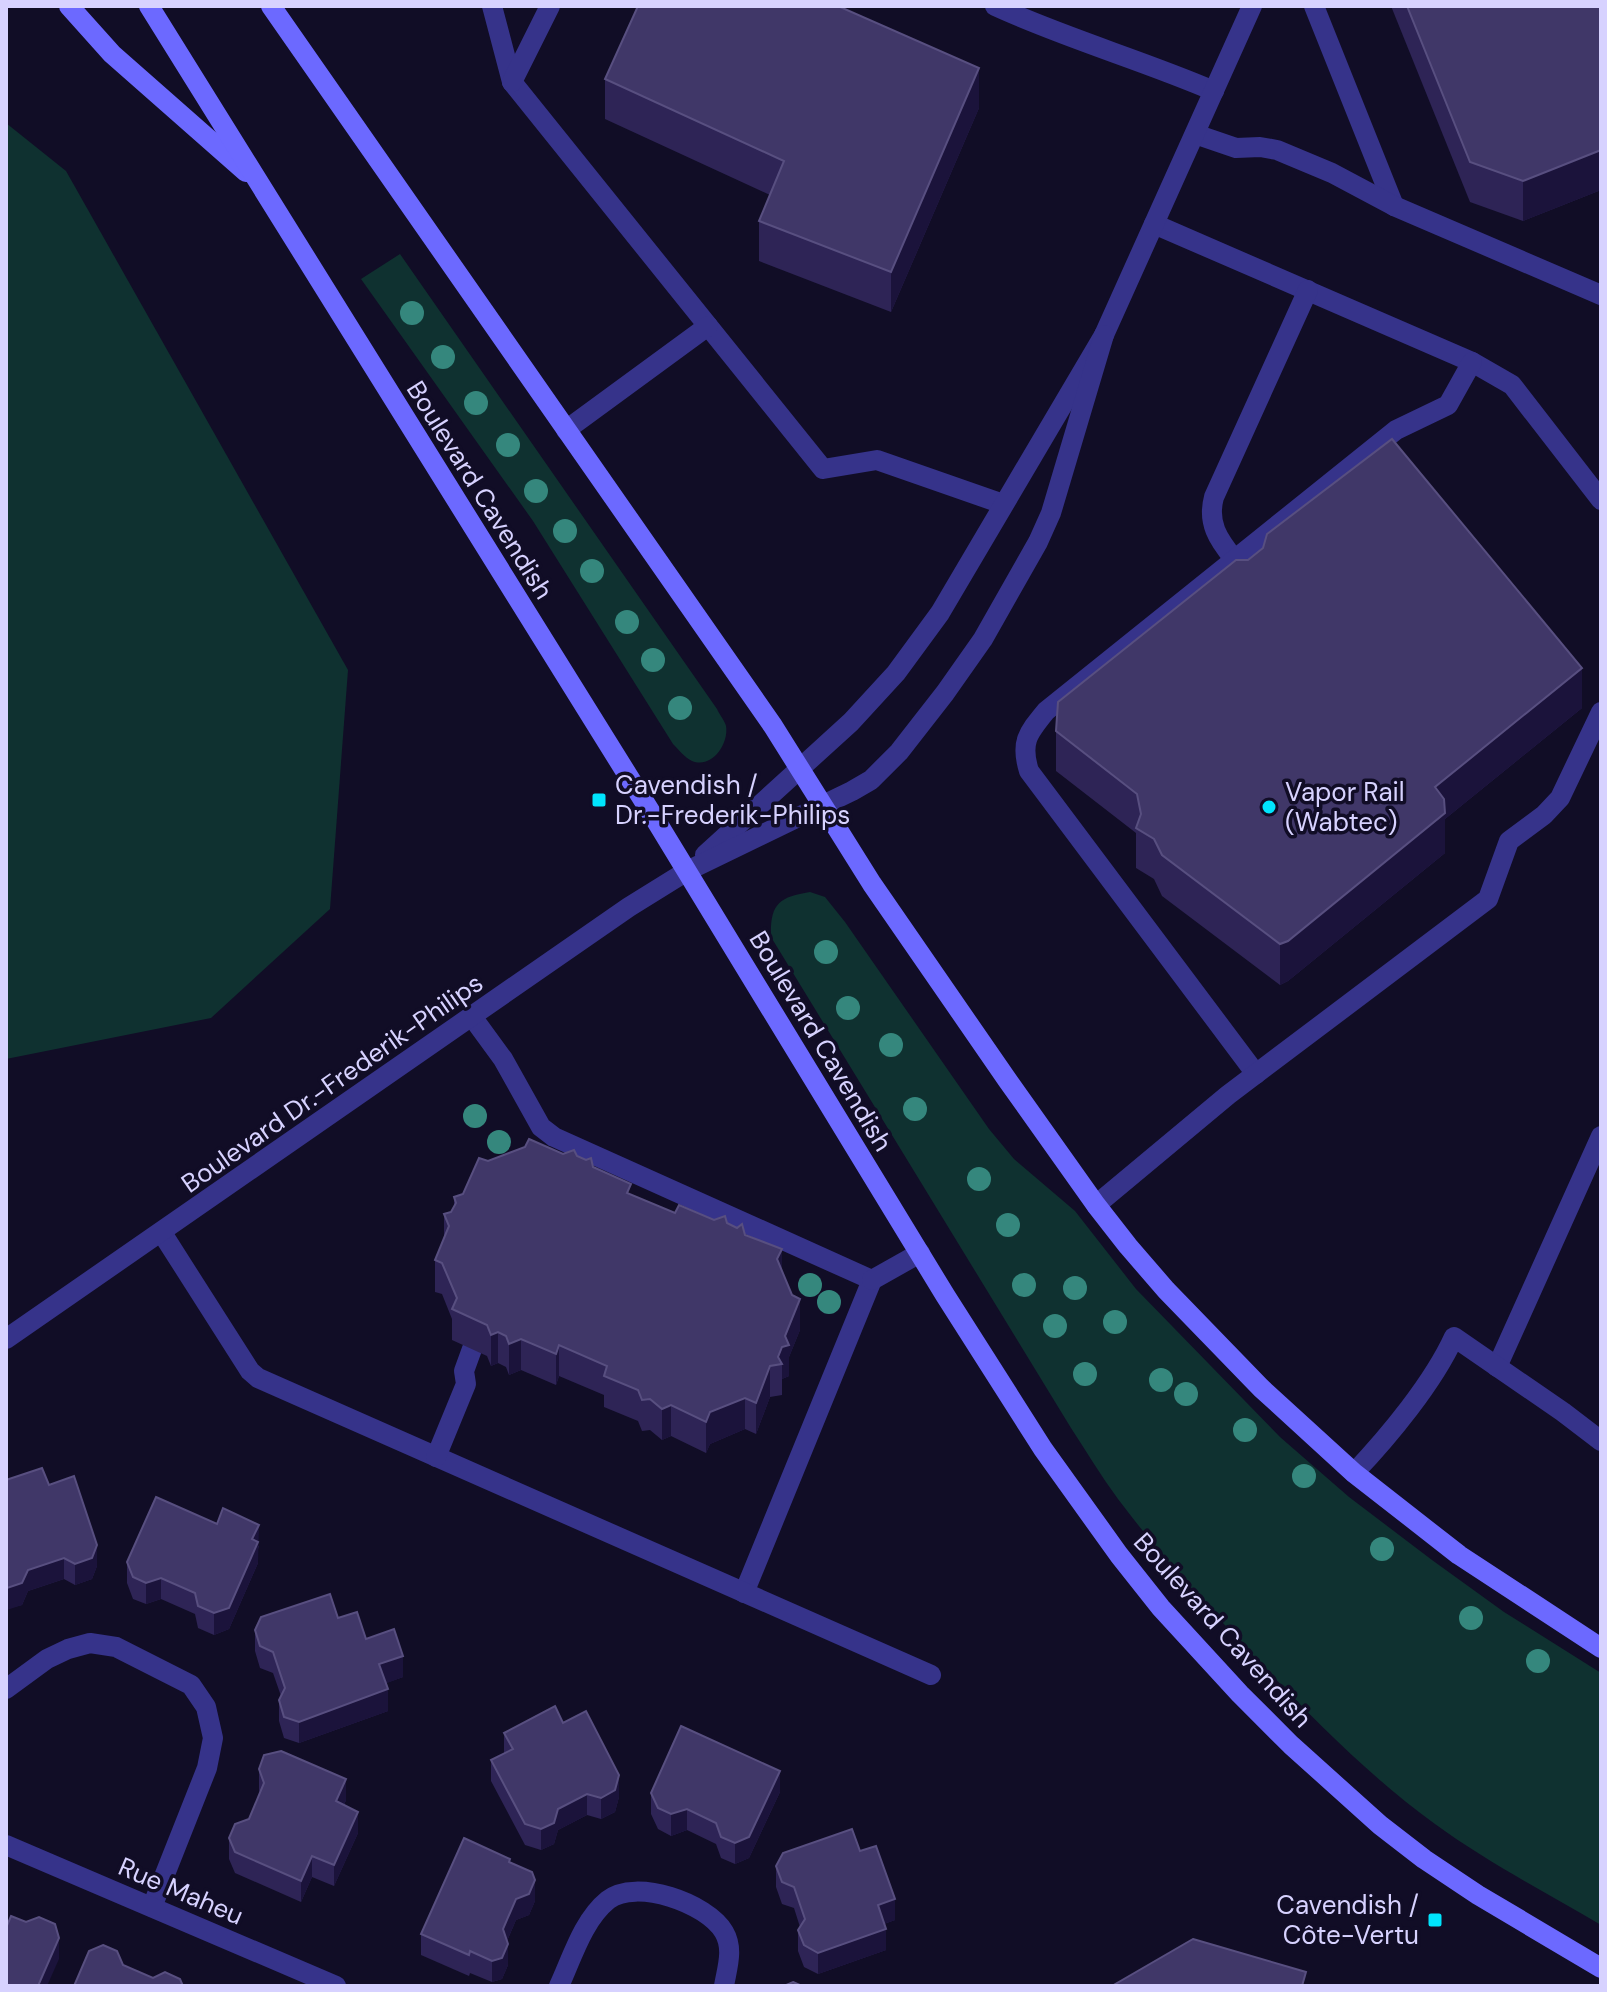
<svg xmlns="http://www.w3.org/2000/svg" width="1607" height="1992" font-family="'DM Sans',sans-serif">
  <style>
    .green { fill: #0f3130 }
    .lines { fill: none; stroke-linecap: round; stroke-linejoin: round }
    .service { stroke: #36338a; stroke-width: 20 }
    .minor { stroke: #36338a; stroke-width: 20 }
    .tertiary { stroke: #36338a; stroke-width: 20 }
    .secondary { stroke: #6c69ff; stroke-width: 20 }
    .tree { fill: #35877d }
    .wall { fill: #2e2456 }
    .shaded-wall { fill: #1b133b }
    .building { fill: #403768; stroke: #584f80; stroke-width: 2 }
    .poi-dot { fill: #00e4fd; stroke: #110d26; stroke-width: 3 }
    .labels { text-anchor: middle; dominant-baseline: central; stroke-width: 7; stroke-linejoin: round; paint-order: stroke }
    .street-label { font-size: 26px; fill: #d7d2ff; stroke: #110d26 }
    .poi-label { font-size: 26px; fill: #d7d2ff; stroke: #110d26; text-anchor: start }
  </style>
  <rect width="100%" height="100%" fill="#110d26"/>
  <g class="green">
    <polygon points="6,123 66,171 348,670 330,909 211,1018 6,1059"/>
    <path d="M400 254 717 709C719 714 725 721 726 726 729 744 712 769 692 761 685 758 678 749 673 744L533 521 361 279Z"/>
    <path d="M810 892 825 897 845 922 989 1129 1014 1159 1075 1211 1136 1289 1280 1437 1349 1497 1432 1560 1504 1612 1601 1673V1925C1545 1892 1487 1862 1435 1824 1373 1779 1318 1724 1265 1668 1214 1614 1163 1559 1118 1499 1101 1476 1086 1451 1071 1428L771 937C770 904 779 897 810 892Z"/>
  </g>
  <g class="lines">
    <g class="service">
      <polyline points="492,6 512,82 823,469 877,460 1003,504"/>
      <path d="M995 6C1067 39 1142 60 1214 91"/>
      <polyline points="1314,6 1394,206"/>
      <polyline points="512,82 550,6"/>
      <polyline points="1195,134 1236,148 1260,147 1277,150 1332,173 1394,206 1601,295"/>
      <polyline points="1154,224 1472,362 1512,385 1601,500"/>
      <polyline points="566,430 708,326"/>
      <path d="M1234 559C1218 539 1207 523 1214 497L1308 290"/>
      <polyline points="473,1018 503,1059 541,1127 554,1137 872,1280 744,1593"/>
      <path d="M1256 1074 1029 771C1020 742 1028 733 1046 711L1396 430 1448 405 1472 362"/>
      <polyline points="1096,1205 1228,1095 1488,899 1509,841 1544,815 1560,798 1601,712"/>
      <polyline points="162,1233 250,1371 258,1378 931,1675"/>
      <polyline points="872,1280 920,1253"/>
      <polyline points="1497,1367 1601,1136"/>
      <polyline points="436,1457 466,1384 464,1371 472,1349"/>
      <path d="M1354 1473C1389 1436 1433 1383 1454 1337L1563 1412 1601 1441"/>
    </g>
    <g class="minor">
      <polyline points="6,1689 47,1659 68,1649 90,1643 116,1647 191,1685 206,1707 213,1738 207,1768 152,1907"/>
      <polyline points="6,1845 336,1986"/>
      <path d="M559 1986C572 1958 583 1920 608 1900 636 1878 707 1903 724 1932 734 1949 727 1968 724 1986"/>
    </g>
    <g class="tertiary">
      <polyline points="705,855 851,722 896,673 940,613 1104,335 1252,6"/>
      <polyline points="6,1339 629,907 687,871 852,791 871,780 899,752 945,693 983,639 1038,542 1051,513 1104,335"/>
    </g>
    <g class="secondary">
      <polyline points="69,6 112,54 246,172"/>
      <polyline points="149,6 655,819 945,1295 1043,1449 1119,1555 1161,1608 1240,1694 1291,1745 1380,1825 1424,1859 1478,1895 1601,1968"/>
      <polyline points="271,6 773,726 872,884 1008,1081 1096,1205 1128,1246 1166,1290 1261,1388 1354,1473 1459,1555 1601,1648"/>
    </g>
  </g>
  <g class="tree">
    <circle cx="412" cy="313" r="12"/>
    <circle cx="443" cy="357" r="12"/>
    <circle cx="476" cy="403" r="12"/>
    <circle cx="508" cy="445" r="12"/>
    <circle cx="536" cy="491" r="12"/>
    <circle cx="565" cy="531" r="12"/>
    <circle cx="592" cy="571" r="12"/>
    <circle cx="627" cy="622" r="12"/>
    <circle cx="653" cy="660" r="12"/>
    <circle cx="680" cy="708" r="12"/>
    <circle cx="826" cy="952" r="12"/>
    <circle cx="848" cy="1008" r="12"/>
    <circle cx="891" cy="1045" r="12"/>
    <circle cx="915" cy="1109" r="12"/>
    <circle cx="475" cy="1116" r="12"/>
    <circle cx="499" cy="1142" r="12"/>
    <circle cx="979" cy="1179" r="12"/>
    <circle cx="1008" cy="1225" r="12"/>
    <circle cx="810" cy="1285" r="12"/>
    <circle cx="1024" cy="1285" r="12"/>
    <circle cx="1075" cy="1288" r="12"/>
    <circle cx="829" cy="1302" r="12"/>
    <circle cx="1115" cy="1322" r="12"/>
    <circle cx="1055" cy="1326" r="12"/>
    <circle cx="1085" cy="1374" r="12"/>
    <circle cx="1161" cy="1380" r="12"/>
    <circle cx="1186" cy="1394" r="12"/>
    <circle cx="1245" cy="1430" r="12"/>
    <circle cx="1304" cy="1476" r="12"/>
    <circle cx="1382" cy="1549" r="12"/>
    <circle cx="1471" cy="1618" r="12"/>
    <circle cx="1538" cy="1661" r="12"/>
  </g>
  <g class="wall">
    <polygon points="1391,6 1601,6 1601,190 1523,221 1470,202"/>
    <polygon points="605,79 979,108 891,312 759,261 759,221 770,195 605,119"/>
    <polygon points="1582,708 1445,819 1445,853 1288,981 1280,985 1162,896 1154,879 1136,868 1136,833 1056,771 1056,731"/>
    <polygon points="563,1154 577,1156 631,1195 675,1213 727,1223 745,1235 782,1272 800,1330 789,1357 789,1376 782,1379 782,1395 770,1397 756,1434 745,1429 710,1444 706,1453 671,1436 662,1440 650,1430 642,1431 638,1421 604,1407 604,1395 559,1376 556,1385 521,1370 509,1375 506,1367 498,1363 491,1366 487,1356 452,1340 452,1319 442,1294 435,1292 435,1260 444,1237 444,1214 451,1212 454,1207 454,1197 463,1194 488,1161"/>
    <polygon points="6,1480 49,1485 97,1566 92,1579 75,1585 64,1579 28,1591 22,1605 6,1609"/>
    <polygon points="259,1546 258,1549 258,1563 229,1629 214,1635 198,1628 195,1614 161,1599 146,1604 133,1599 127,1583 127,1562"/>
    <polygon points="338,1618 366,1639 403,1677 386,1683 388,1711 299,1743 284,1738 279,1721 279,1700 281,1696 273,1673 260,1668 255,1651 255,1630"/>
    <polygon points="563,1723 619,1797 615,1812 601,1819 587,1815 558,1830 554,1844 541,1850 525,1845 491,1781 491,1760 504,1753 504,1733"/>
    <polygon points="259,1769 346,1800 344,1805 358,1833 334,1886 312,1877 301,1902 235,1873 229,1859 229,1838 249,1819 260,1793 259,1790"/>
    <polygon points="780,1792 749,1858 735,1864 721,1858 716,1844 687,1830 671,1836 658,1829 651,1814 651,1793"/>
    <polygon points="860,1851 895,1920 884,1924 886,1950 818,1974 804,1967 798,1951 798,1930 800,1927 794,1908 782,1904 776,1887 776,1866"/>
    <polygon points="510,1862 535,1901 529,1915 516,1920 507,1941 508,1965 502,1979 492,1982 470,1973 469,1976 421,1955 421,1934"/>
  </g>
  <g class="shaded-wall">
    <polygon points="979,68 979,108 891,312 891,272"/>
    <polygon points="1601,150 1601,190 1523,221 1523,181"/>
    <polygon points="1582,668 1582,708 1445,819 1445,853 1288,981 1280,985 1280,944 1435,787"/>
    <polygon points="782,1249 782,1280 777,1259"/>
    <polygon points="800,1299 800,1330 789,1357 789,1376 782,1379 782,1364 778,1357"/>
    <polygon points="498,1332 498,1363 491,1366 491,1335"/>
    <polygon points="521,1339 521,1370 509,1375 509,1344"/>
    <polygon points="559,1345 559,1376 556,1385 556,1354"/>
    <polygon points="770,1366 770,1397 756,1434 756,1403"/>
    <polygon points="745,1398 745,1429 710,1444 706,1453 706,1422 710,1412"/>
    <polygon points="671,1405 671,1436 662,1440 662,1409"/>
    <polygon points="259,1525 258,1563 229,1629 214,1635 214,1613"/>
    <polygon points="97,1545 97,1566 92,1579 75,1585 75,1564"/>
    <polygon points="64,1558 64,1579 28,1591 22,1605 7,1610 7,1588 28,1570"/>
    <polygon points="161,1578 161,1599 146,1604 146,1583"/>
    <polygon points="403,1656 403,1677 379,1686 379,1664"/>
    <polygon points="388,1689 388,1711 299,1743 299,1722"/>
    <polygon points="780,1771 780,1792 749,1858 735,1864 735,1843"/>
    <polygon points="619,1775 619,1797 615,1812 601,1819 601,1798"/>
    <polygon points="346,1779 346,1800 336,1822 336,1801"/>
    <polygon points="587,1794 587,1815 558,1830 554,1844 541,1850 541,1829 558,1809"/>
    <polygon points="687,1809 687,1830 671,1836 671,1814"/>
    <polygon points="358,1812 358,1833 334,1886 334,1865"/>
    <polygon points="312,1856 312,1877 301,1902 301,1881"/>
    <polygon points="535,1880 535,1901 529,1915 516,1920 503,1950 503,1929 516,1899"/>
    <polygon points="895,1899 895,1920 878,1926 878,1905"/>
    <polygon points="886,1929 886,1950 818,1974 818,1953"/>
    <polygon points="59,1938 59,1959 47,1986 38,1986"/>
    <polygon points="508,1944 508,1965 502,1979 492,1982 492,1961"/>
  </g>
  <g class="building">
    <polygon points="638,6 838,6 979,68 891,272 759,221 784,161 605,79"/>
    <polygon points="1407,6 1601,6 1601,150 1523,181 1470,162"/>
    <polygon points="1392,439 1582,668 1435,787 1444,799 1445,813 1288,941 1280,944 1162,855 1154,839 1136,828 1141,814 1137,794 1056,731 1058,702 1236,560 1248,560 1263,548 1267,534"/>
    <polygon points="529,1139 563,1154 574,1150 577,1156 586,1160 591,1158 593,1167 631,1184 627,1193 675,1213 679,1205 714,1220 725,1216 727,1223 737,1228 742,1224 745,1235 782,1249 777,1259 792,1295 800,1299 785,1336 789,1345 782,1347 778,1357 782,1364 770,1366 756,1403 745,1398 710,1412 706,1422 671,1405 662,1409 650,1399 642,1400 638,1390 604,1376 607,1366 559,1345 556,1354 521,1339 509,1344 506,1336 498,1332 491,1335 487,1325 452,1309 457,1298 442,1263 435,1260 449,1226 444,1214 451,1212 456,1203 454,1197 463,1194 479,1158 488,1161 525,1147"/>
    <polygon points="42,1468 49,1485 74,1476 97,1545 92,1558 75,1564 64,1558 28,1570 22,1583 7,1588 6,1588 6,1480"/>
    <polygon points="156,1497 217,1524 223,1508 259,1525 252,1539 258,1542 229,1608 214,1613 198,1606 195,1593 161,1578 146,1583 133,1577 127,1562"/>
    <polygon points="330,1594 338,1618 357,1612 366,1639 394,1629 403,1656 379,1664 388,1689 299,1722 284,1717 279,1700 285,1688 273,1652 260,1646 255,1630 261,1617"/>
    <polygon points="555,1706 563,1723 586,1711 619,1775 615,1790 601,1798 587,1794 558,1809 554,1823 541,1829 525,1824 491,1760 513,1749 504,1733"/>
    <polygon points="681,1726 780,1771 749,1837 735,1843 721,1837 716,1823 687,1809 671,1814 658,1808 651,1793"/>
    <polygon points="281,1751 346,1779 336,1801 358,1812 334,1865 312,1856 301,1881 235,1852 229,1838 235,1824 249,1819 264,1783 259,1769 264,1755"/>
    <polygon points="852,1829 860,1851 876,1846 895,1899 878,1905 886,1929 818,1953 804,1945 798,1930 805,1919 794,1887 782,1882 776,1866 783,1853"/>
    <polygon points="464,1838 510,1859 509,1862 532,1872 535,1880 529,1894 516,1899 503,1929 508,1944 502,1958 492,1961 470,1951 469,1955 421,1934"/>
    <polygon points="11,1916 26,1922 39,1917 55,1924 59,1938 38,1986 6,1986 6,1928"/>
    <polygon points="1193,1939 1306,1972 1302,1986 1112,1986"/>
    <polygon points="103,1945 117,1951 123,1965 153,1978 165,1972 180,1979 183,1986 74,1986 89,1951"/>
    <polygon points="793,1982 802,1986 784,1986"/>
  </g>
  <g class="poi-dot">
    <rect x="591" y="792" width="16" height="16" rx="4"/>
    <circle cx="1269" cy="807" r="8"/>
    <rect x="1427" y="1912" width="16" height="16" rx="4"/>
  </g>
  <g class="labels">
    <g class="street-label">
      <text transform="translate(480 490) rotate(58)">Boulevard Cavendish</text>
      <text transform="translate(821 1041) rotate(59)">Boulevard Cavendish</text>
      <text transform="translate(332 1083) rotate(-35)">Boulevard Dr.-Frederik-Philips</text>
      <text transform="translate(1223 1630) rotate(48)">Boulevard Cavendish</text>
      <text transform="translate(181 1891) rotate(23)">Rue Maheu</text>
    </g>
    <g class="poi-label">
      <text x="615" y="785">Cavendish /<tspan x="615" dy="30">Dr.-Frederik-Philips</tspan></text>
      <text x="1285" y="792">Vapor Rail<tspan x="1285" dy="30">(Wabtec)</tspan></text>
      <text x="1419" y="1905" text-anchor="end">Cavendish /<tspan x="1419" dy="30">Côte-Vertu</tspan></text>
    </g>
  </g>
  <rect width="1607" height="1992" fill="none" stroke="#d7d2ff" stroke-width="16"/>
</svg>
